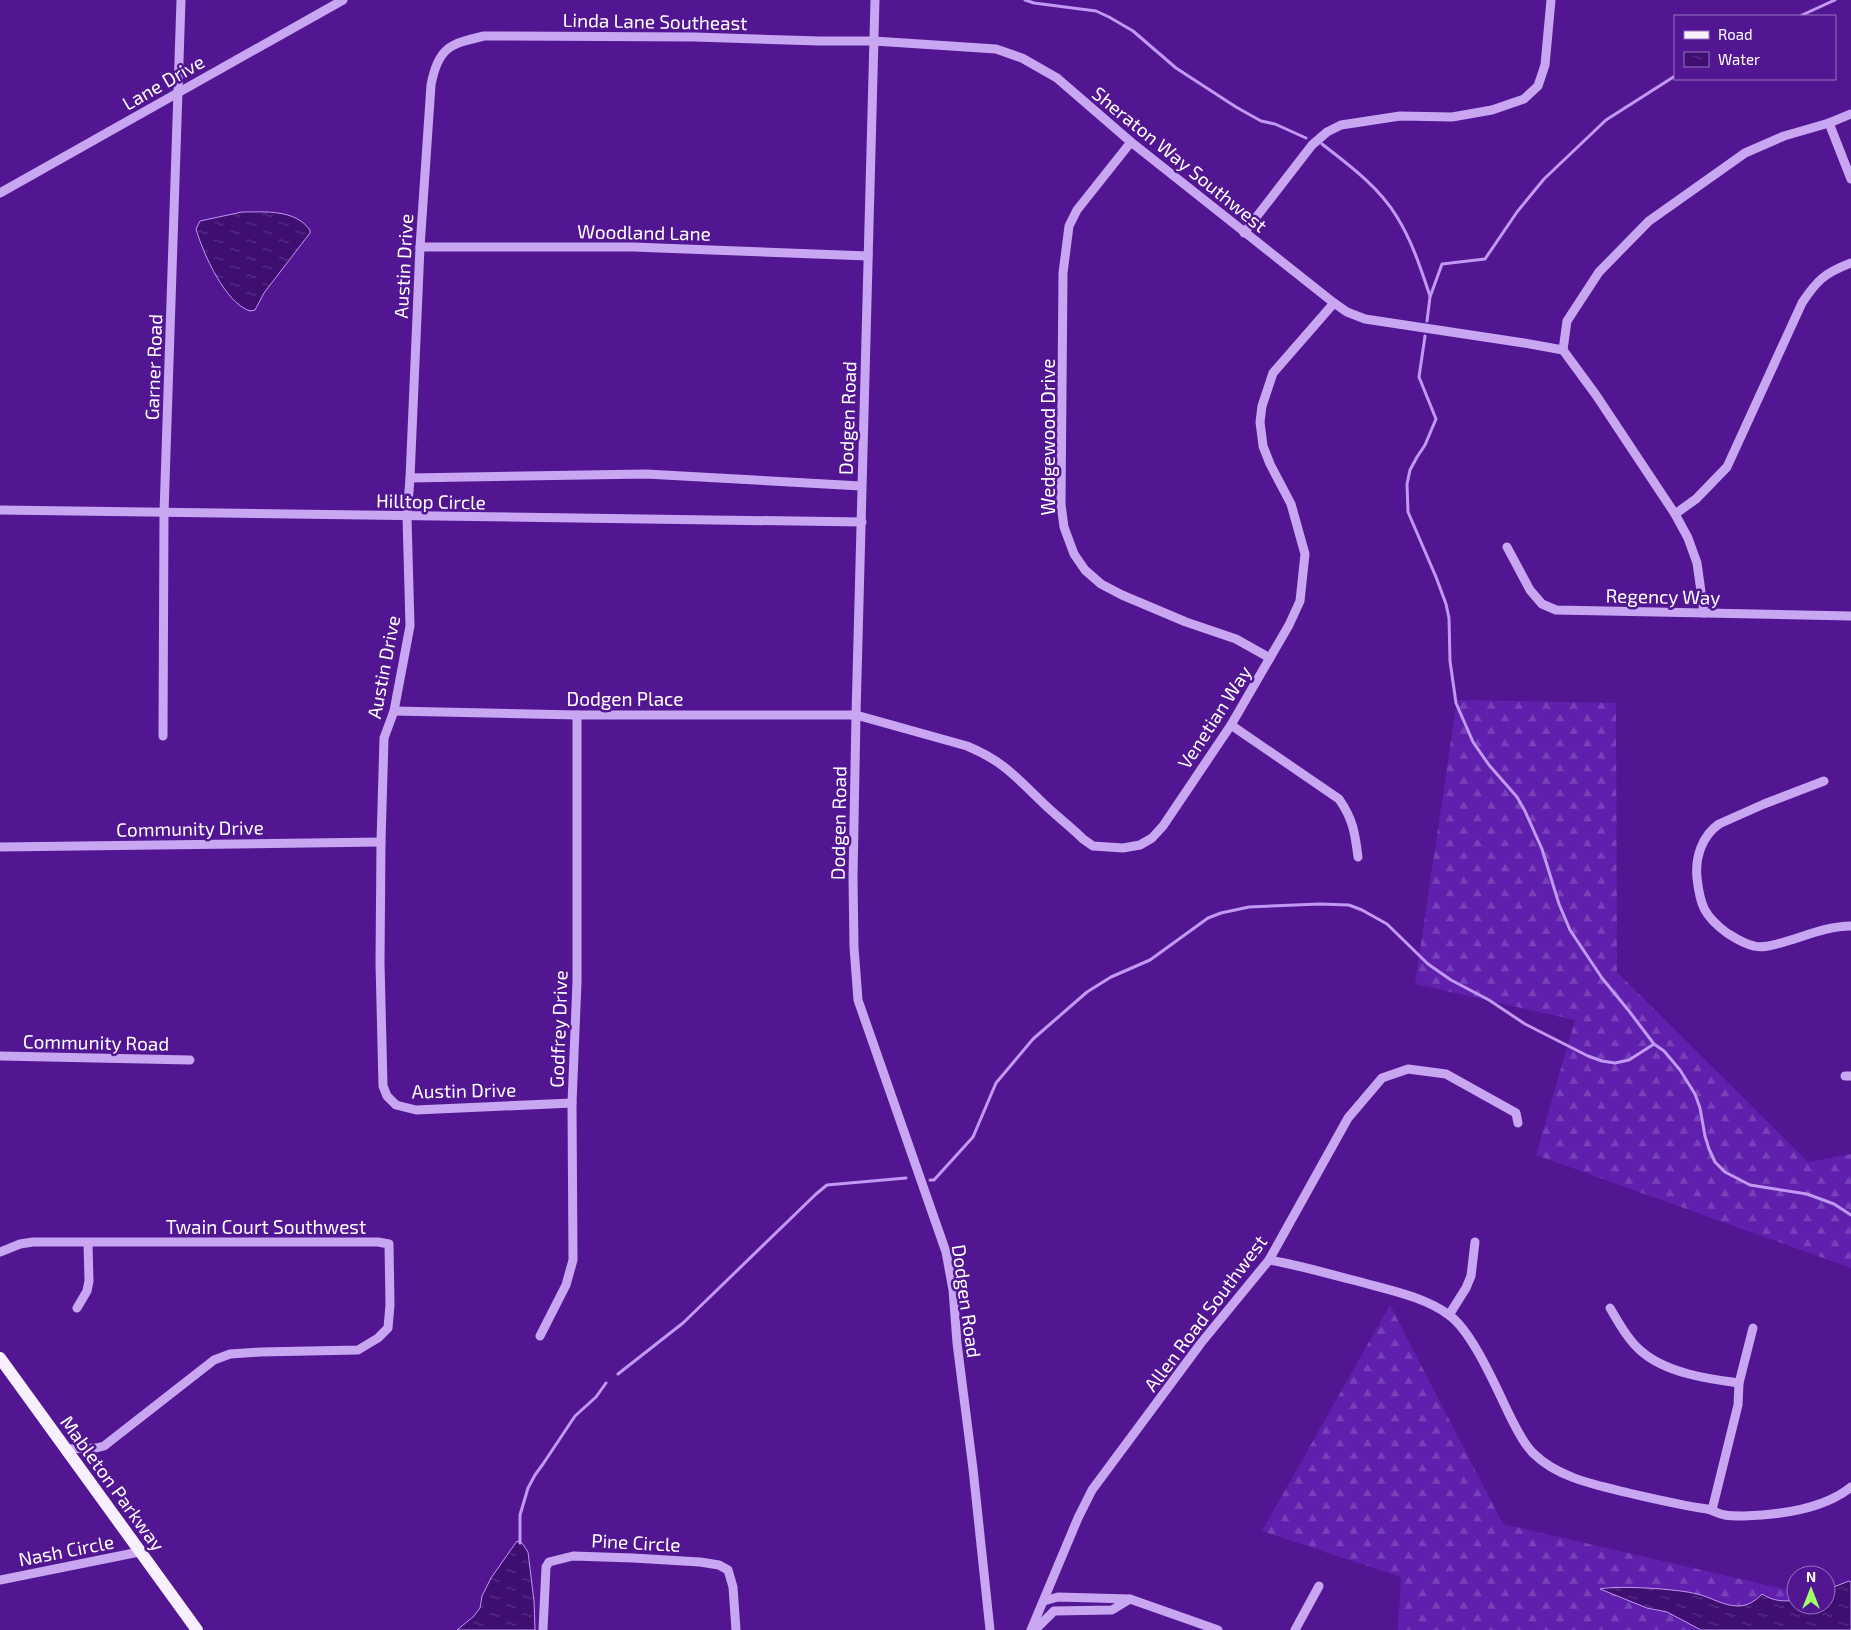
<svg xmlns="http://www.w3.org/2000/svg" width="1851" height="1630" font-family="'Exo 2',sans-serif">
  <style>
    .forest { fill: url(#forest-firs) }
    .water { fill: url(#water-ripples); stroke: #c198f3 }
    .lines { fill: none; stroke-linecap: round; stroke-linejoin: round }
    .stream { stroke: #c198f3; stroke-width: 3 }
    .minor { stroke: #c8a6f1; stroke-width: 9 }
    .major { stroke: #f8f0ff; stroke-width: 12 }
    .labels { text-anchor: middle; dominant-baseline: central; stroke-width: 5; stroke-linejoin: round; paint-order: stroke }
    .street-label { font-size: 19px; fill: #fff; stroke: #521693 }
  </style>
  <defs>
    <pattern id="forest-firs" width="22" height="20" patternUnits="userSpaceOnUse" patternTransform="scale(1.25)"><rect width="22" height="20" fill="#601fad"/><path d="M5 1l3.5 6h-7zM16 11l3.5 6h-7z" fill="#7841b9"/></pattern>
    <pattern id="water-ripples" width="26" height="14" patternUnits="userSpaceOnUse" patternTransform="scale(1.25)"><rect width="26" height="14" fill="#3e0e70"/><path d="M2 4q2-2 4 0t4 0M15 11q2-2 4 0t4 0" fill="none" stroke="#5b3285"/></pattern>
  </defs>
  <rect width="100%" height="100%" fill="#521693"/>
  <g class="forest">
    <polygon points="1457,700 1616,703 1617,972 1808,1162 1851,1154 1851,1268 1536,1155 1575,1020 1415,984"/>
    <polygon points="1390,1305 1503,1524 1796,1592 1796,1605 1826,1605 1851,1630 1398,1630 1401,1577 1262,1531"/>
  </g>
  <g class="water">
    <path d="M242 212C265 212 295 209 310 230V233L264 293 255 310 250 311C225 303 203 253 196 229L200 221Z"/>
    <polygon points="517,1541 522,1543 528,1552 534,1601 535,1630 457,1630 473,1617 480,1608 482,1596 491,1578"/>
    <path d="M1849 1581 1851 1582V1630H1701L1667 1612 1647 1608 1600 1589C1618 1585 1679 1589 1697 1594 1711 1597 1723 1606 1738 1606 1748 1606 1755 1601 1762 1594 1773 1601 1783 1602 1796 1600V1605H1826V1590Z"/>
  </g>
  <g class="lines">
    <g class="stream">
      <polyline points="1025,0 1034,3 1096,11 1109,17 1133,31 1176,68 1236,107 1261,121 1275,124 1306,138"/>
      <polyline points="1800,16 1835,0"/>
      <path d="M1322 144C1349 165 1379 187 1397 217 1412 241 1421 269 1430 296"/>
      <polyline points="1427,321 1430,297 1442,264 1485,259 1517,212 1544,179 1606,120 1675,76"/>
      <polyline points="1425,336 1419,377 1436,419 1425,445 1417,457 1410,470 1407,484 1408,512 1436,577 1446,604 1449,618 1450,661 1456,703 1473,742 1489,765 1517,797 1525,811 1542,849 1559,904 1570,930 1602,978 1629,1011 1654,1044 1664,1051 1680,1070 1695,1094 1700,1108 1705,1136 1709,1149 1715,1162 1725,1172 1750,1185 1807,1194 1834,1204 1851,1215"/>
      <polyline points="930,1180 934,1180 973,1137 996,1083 1033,1039 1087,992 1111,977 1150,960 1208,918 1221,913 1249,907 1320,904 1349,905 1362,910 1387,924 1428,964 1451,980 1489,1000 1525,1024 1588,1056 1602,1061 1615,1063 1629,1060 1654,1044"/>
      <polyline points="618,1374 683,1323 816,1194 827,1185 906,1178"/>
      <polyline points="520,1543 520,1515 528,1488 535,1475 543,1464 575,1416 596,1397 606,1383"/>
    </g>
    <g class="minor">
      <polyline points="875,0 856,715 853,878 854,947 858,1000 946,1252 953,1290 957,1343 973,1469 990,1630"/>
      <polyline points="1829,123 1851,179"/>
      <polyline points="1131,142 1077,210 1069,226 1063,273 1061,504 1064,527 1074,554 1085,570 1101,584 1122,595 1186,622 1236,639 1270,658"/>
      <polyline points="0,193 343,0"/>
      <polyline points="1244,233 1312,145 1327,132 1341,125 1400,116 1452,117 1492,110 1524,99 1538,86 1545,65 1551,0"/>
      <polyline points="420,247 633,247 868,256"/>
      <polyline points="1563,350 1567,321 1599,272 1649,221 1745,153 1784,136 1829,123 1851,114"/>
      <polyline points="410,478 646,474 861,486"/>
      <polyline points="0,510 862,522"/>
      <path d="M1675 514 1696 499 1727 467 1802 303C1817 280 1825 273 1851 263"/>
      <polyline points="1507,547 1530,590 1542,604 1556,610 1851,616"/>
      <path d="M394 711 577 715H856L967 746C1003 761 1015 776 1042 802 1055 815 1070 826 1083 839L1093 846 1123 848 1140 845 1152 838 1163 826 1231 725 1289 625 1300 601 1305 554 1291 504 1270 464 1263 446 1260 422 1262 406 1273 373 1334 303"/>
      <path d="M1231 725 1339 799C1353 819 1355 833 1358 857"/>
      <polyline points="163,736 164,513 181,0"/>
      <path d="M1824 781 1764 804 1719 824C1702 836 1695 857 1697 878 1700 905 1704 916 1727 933 1735 938 1744 944 1754 946 1762 948 1769 946 1777 944 1801 938 1826 926 1851 926"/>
      <polyline points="0,847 381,842"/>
      <polyline points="0,1056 190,1060"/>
      <polyline points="1845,1076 1851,1076"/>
      <path d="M572 1103 416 1110 396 1105 387 1096 383 1086 380 963 381 842 384 738 394 711 410 626 407 517 410 478 420 247 431 85C438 48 449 44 484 36L695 37 819 41H874L996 49 1022 58 1057 78 1131 142 1334 303 1347 312 1365 319 1524 343 1563 350 1596 395 1675 514 1688 538 1697 563 1704 613"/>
      <polyline points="0,1252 20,1244 33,1242 378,1242 389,1244 390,1305 388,1328 378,1338 358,1350 260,1352 230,1354 214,1360 104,1446 96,1448 65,1449"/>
      <path d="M1269 1260C1299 1265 1328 1274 1357 1281 1388 1290 1423 1296 1449 1315 1473 1332 1497 1390 1511 1418 1517 1430 1523 1443 1533 1453 1558 1478 1596 1485 1629 1493 1655 1499 1680 1505 1707 1509 1713 1510 1718 1514 1725 1515 1730 1516 1737 1516 1743 1516 1778 1515 1824 1509 1851 1487"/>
      <polyline points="77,1308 87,1291 89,1281 88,1244"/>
      <path d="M1610 1308C1619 1323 1628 1340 1641 1351 1666 1373 1708 1379 1739 1383"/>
      <polyline points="1449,1315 1466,1288 1471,1276 1475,1242"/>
      <polyline points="540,1336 566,1285 573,1260 572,1103 577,982 577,715"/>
      <polyline points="1712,1510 1738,1405 1739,1383 1753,1328"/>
      <polyline points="0,1580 139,1552"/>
      <polyline points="1044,1601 1058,1597 1130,1599 1218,1630"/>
      <polyline points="543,1630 546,1567 549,1562 573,1556 633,1558 700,1562 719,1565 728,1570 733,1587 736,1630"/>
      <polyline points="1031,1630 1078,1518 1092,1490 1201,1343 1269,1260 1348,1118 1382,1078 1408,1069 1446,1074 1516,1113 1518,1123"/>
      <polyline points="1035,1630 1054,1611 1112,1610 1130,1599"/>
      <polyline points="1295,1630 1319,1586"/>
    </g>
    <polyline class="major" points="0,1358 197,1630"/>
  </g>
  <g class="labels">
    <g class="street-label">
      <text transform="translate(655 21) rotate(1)">Linda Lane Southeast</text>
      <text transform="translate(163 82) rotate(-30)">Lane Drive</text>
      <text transform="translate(1180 159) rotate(39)">Sheraton Way Southwest</text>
      <text transform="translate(644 232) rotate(1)">Woodland Lane</text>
      <text transform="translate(403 266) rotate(-87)">Austin Drive</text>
      <text transform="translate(153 367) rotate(-88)">Garner Road</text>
      <text transform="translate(847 418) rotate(-88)">Dodgen Road</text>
      <text transform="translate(1047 437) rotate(-90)">Wedgewood Drive</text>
      <text transform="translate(431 501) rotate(1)">Hilltop Circle</text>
      <text transform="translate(1663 596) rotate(1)">Regency Way</text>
      <text transform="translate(383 667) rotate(-79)">Austin Drive</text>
      <text x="625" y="698">Dodgen Place</text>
      <text transform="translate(1214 717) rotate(-57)">Venetian Way</text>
      <text transform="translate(838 823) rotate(-89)">Dodgen Road</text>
      <text transform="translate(190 828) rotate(-1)">Community Drive</text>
      <text transform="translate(558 1029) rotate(-88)">Godfrey Drive</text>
      <text transform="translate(96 1042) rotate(1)">Community Road</text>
      <text transform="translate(464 1090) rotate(-1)">Austin Drive</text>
      <text x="266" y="1226">Twain Court Southwest</text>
      <text transform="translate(967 1301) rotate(82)">Dodgen Road</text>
      <text transform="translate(1205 1313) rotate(-53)">Allen Road Southwest</text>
      <text transform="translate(113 1483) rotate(54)">Mableton Parkway</text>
      <text transform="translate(636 1542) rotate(3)">Pine Circle</text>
      <text transform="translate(66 1550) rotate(-11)">Nash Circle</text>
    </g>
  </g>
  <rect x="1674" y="15" width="162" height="65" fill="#521693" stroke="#9773be"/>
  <rect x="1684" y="31" width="25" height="8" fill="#f8f0ff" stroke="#9773be"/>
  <text x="1718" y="40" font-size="15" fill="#ffffff">Road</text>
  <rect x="1684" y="52" width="25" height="15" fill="url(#water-ripples)" stroke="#9773be"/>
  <text x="1718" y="65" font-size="15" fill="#ffffff">Water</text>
  <g transform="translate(1811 1590)"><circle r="24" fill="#521693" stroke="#9773be"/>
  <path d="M0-4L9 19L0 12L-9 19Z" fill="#9fff66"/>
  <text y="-8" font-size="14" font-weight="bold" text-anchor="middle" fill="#ffffff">N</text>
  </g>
</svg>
